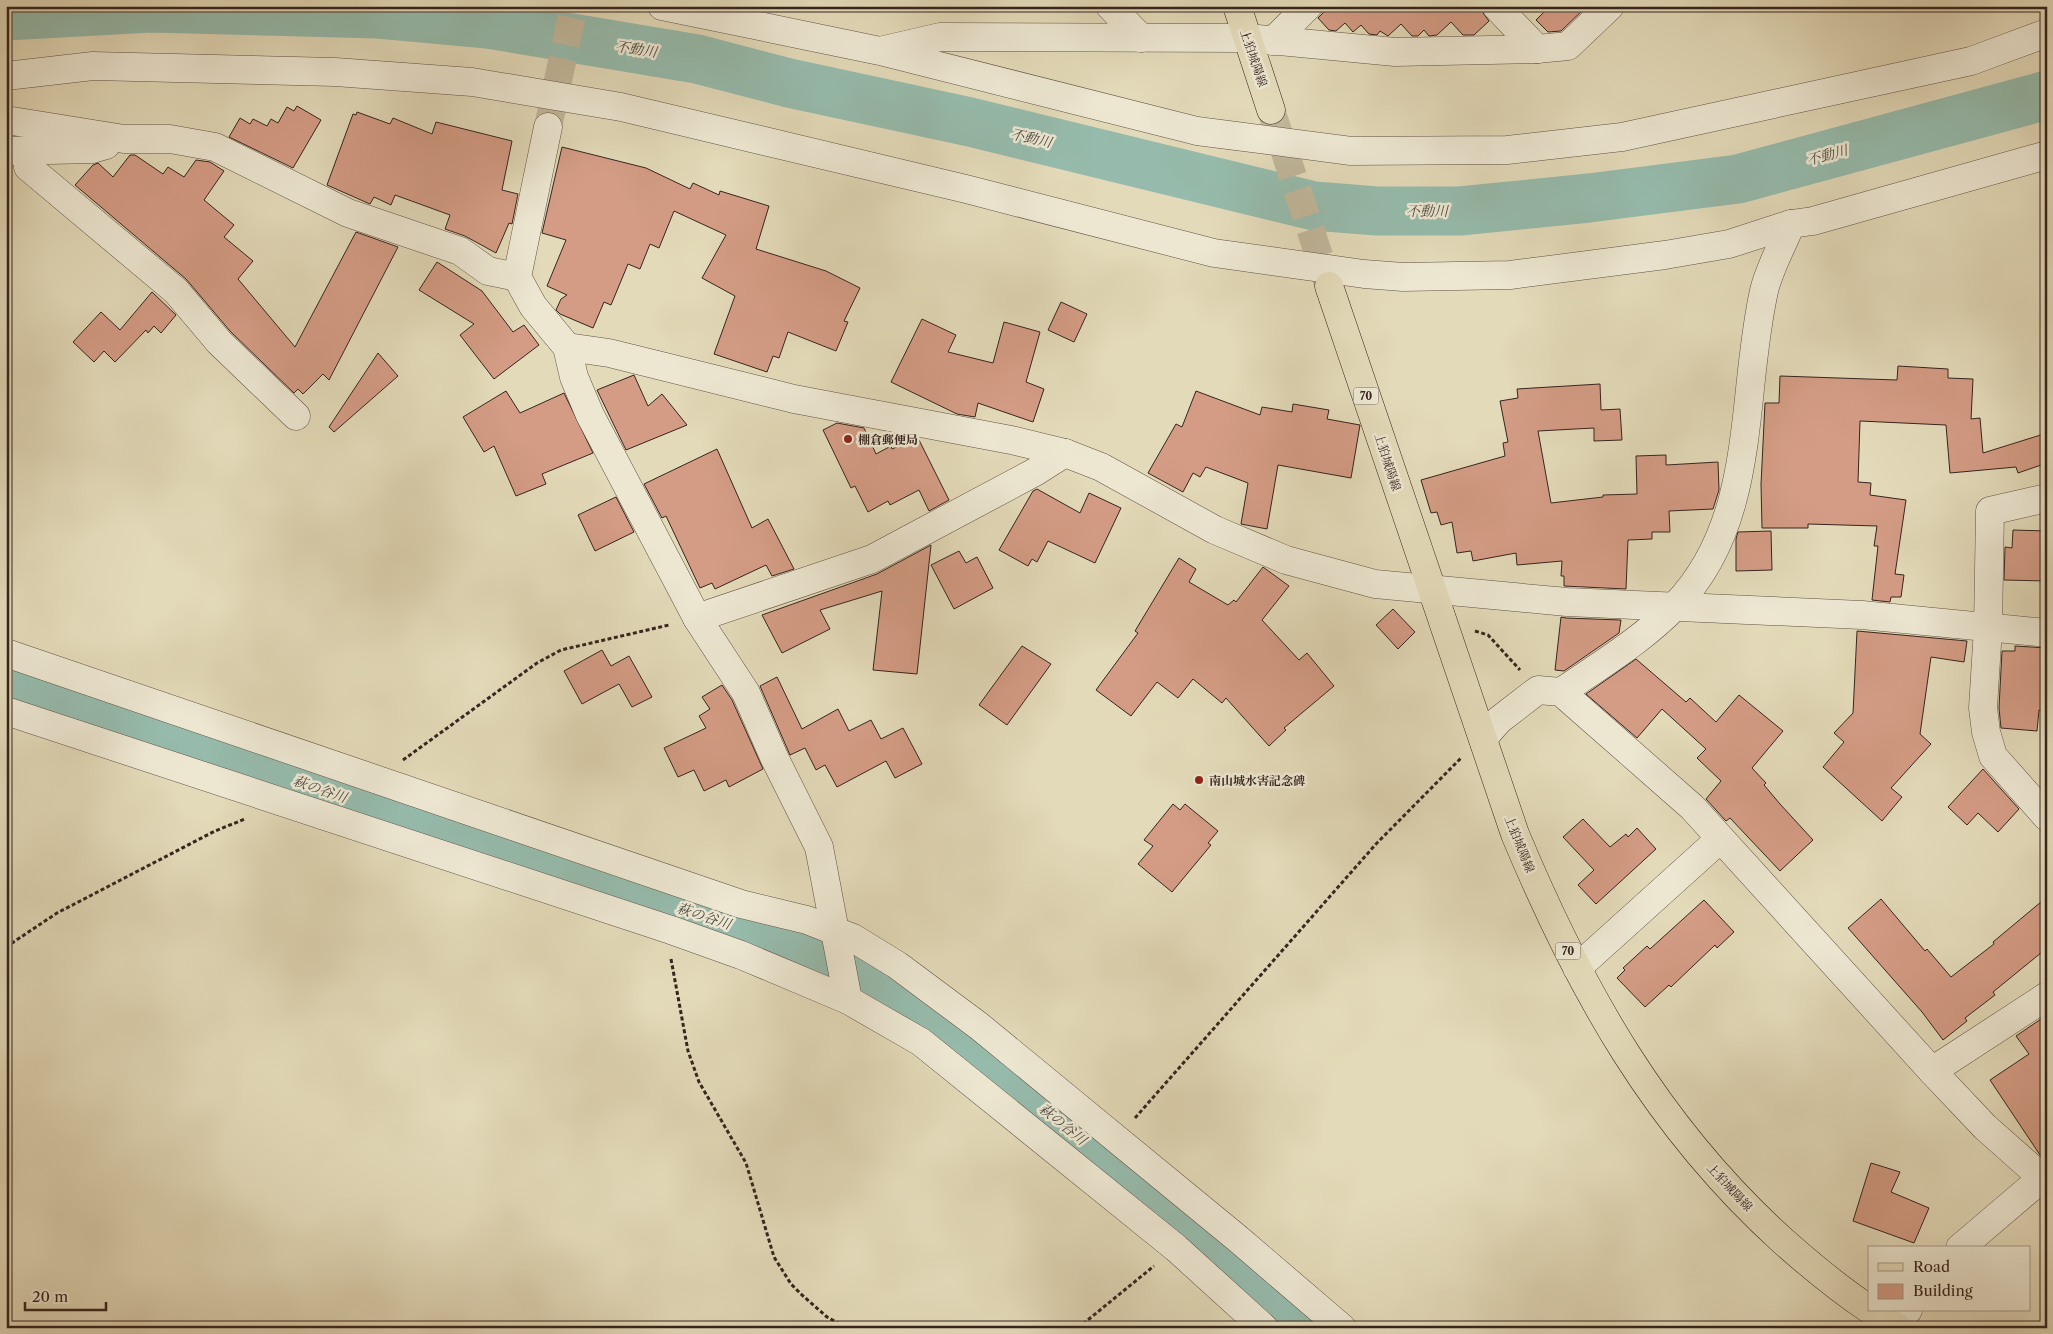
<svg xmlns="http://www.w3.org/2000/svg" width="2053" height="1334" font-family="'Libre Caslon Text','Noto Serif JP',serif">
  <style>
    .lines { fill: none; stroke-linecap: round; stroke-linejoin: round }
    .river { stroke: #96bbac; stroke-width: 49 }
    .building { fill: #d49c85; stroke: #36241e }
    .minor-tunnel { stroke: #c0b69a; stroke-width: 28; stroke-dasharray: 28 14; stroke-linecap: butt }
    .major-tunnel { stroke: #c0b69a; stroke-width: 28; stroke-dasharray: 28 14; stroke-linecap: butt }
    .minor-casing { stroke: #615245; stroke-width: 29 }
    .major-casing { stroke: #36241e; stroke-width: 29 }
    .path { stroke: #36241e; stroke-width: 3; stroke-dasharray: 4 2.5; stroke-linecap: butt }
    .minor { stroke: #ede7d2; stroke-width: 28 }
    .major { stroke: #e3dab9; stroke-width: 28 }
    .poi-dot { fill: #8f2418; stroke: #ede7d2; stroke-width: 2 }
    .labels { text-anchor: middle; dominant-baseline: central; stroke-width: 5; stroke-linejoin: round; paint-order: stroke }
    .shield { fill: #ede7d2; stroke: #6d5e54; stroke-width: 1 }
    .shield-label { font-size: 11px; font-weight: bold; fill: #36241e }
    .street-label { font-size: 12px; fill: #36241e; stroke: #ede7d2 }
    .poi-label { font-size: 12px; font-weight: bold; fill: #36241e; stroke: #ede7d2; text-anchor: start }
    .water-label { font-size: 14px; font-style: italic; fill: #4e4a42; stroke: #ede7d2 }
  </style>
  <rect width="100%" height="100%" fill="#e3dab9"/>
  <filter id="stains"><feTurbulence type="fractalNoise" baseFrequency=".004" numOctaves="4"/><feColorMatrix values="0 0 0 0 .2 0 0 0 0 .09 0 0 0 0 .02 0 0 0 .5 -.17"/></filter>
  <radialGradient id="worn" r=".72"><stop offset=".6" stop-color="#630" stop-opacity="0"/><stop offset="1" stop-color="#630" stop-opacity=".3"/></radialGradient>
  <g class="lines">
    <g class="river">
      <polyline points="6,16 151,8 378,14 488,24 697,59 789,83 970,122 1314,206 1377,211 1460,211 1589,198 1738,179 2047,95"/>
      <polyline points="6,683 335,793 548,867 797,946 859,970 904,996 1088,1144 1304,1328"/>
    </g>
  </g>
  <g class="building">
    <polygon points="1330,6 1478,6 1489,21 1474,35 1463,35 1451,22 1437,35 1429,36 1424,30 1418,36 1412,36 1401,24 1388,36 1380,31 1377,35 1369,34 1361,25 1353,32 1345,23 1336,31 1329,30 1318,18"/>
    <polygon points="1550,6 1587,6 1561,31 1548,32 1536,20"/>
    <polygon points="297,106 321,120 293,168 229,137 240,118 250,124 253,119 267,126 271,119 278,123 287,107 294,111"/>
    <polygon points="357,112 390,124 393,118 432,134 436,122 512,141 502,190 518,194 512,224 509,223 496,253 465,236 445,229 450,215 395,195 391,205 374,197 370,204 327,185 353,114 356,115"/>
    <polygon points="562,147 646,168 690,189 693,183 719,195 720,191 769,206 756,249 826,271 860,288 844,321 848,322 836,351 788,332 779,358 773,356 767,372 714,354 735,296 702,278 726,235 674,211 659,248 650,244 640,269 628,264 611,305 604,302 593,328 560,314 556,310 561,299 567,295 547,286 566,240 542,233"/>
    <polygon points="130,155 135,155 163,174 168,167 184,177 196,160 210,162 224,171 204,200 234,225 224,237 253,261 238,279 295,347 356,232 398,247 329,380 323,374 303,394 298,389 294,393 230,331 186,279 75,185 93,165 98,163 113,177"/>
    <polygon points="437,262 482,291 513,332 524,325 539,345 494,379 460,335 474,324 419,290"/>
    <polygon points="152,292 176,315 161,333 154,326 148,333 146,330 115,362 104,351 94,362 73,342 101,312 120,330"/>
    <polygon points="1061,302 1087,314 1074,342 1048,330"/>
    <polygon points="922,319 956,335 948,352 993,363 1004,322 1040,332 1026,382 1044,389 1033,422 978,403 975,417 957,414 891,382"/>
    <polygon points="378,353 398,376 334,432 329,427"/>
    <polygon points="1898,366 1948,369 1948,378 1973,379 1971,419 1980,418 1983,453 2047,433 2047,463 2018,473 2016,467 1950,473 1946,425 1860,421 1858,482 1871,483 1870,495 1906,500 1895,574 1904,575 1901,597 1891,597 1890,602 1872,600 1878,546 1874,546 1877,526 1808,524 1808,528 1762,528 1761,484 1765,403 1779,403 1780,376 1897,380"/>
    <polygon points="634,375 648,406 662,394 687,425 626,450 597,390"/>
    <polygon points="1600,384 1601,410 1620,409 1622,440 1594,441 1594,428 1538,431 1551,503 1603,497 1603,495 1637,494 1636,456 1666,455 1666,465 1718,462 1719,490 1713,509 1669,511 1670,532 1652,532 1652,539 1628,540 1626,589 1564,586 1564,576 1561,576 1562,561 1517,565 1516,553 1473,561 1471,551 1457,553 1452,522 1441,525 1437,512 1431,513 1421,480 1505,456 1503,443 1508,442 1500,401 1518,398 1517,389"/>
    <polygon points="506,391 520,413 564,393 593,453 542,474 546,484 516,496 494,446 484,452 463,417"/>
    <polygon points="1196,391 1260,415 1262,407 1292,412 1293,404 1329,410 1327,419 1360,425 1351,478 1278,465 1267,529 1241,524 1248,483 1206,467 1200,477 1193,473 1183,492 1148,473 1176,424 1182,427"/>
    <polygon points="837,423 864,428 876,454 891,446 892,449 918,438 949,500 929,511 919,490 890,505 888,501 868,512 855,486 851,488 823,430"/>
    <polygon points="717,449 752,528 768,519 794,569 772,576 766,565 715,589 712,583 700,588 666,516 662,518 644,484"/>
    <polygon points="1037,489 1080,513 1089,493 1121,508 1095,563 1048,541 1037,562 1032,559 1028,566 999,550 1033,491"/>
    <polygon points="616,497 634,532 595,551 578,515"/>
    <polygon points="2013,530 2047,531 2047,581 2004,580 2005,547 2012,548"/>
    <polygon points="1771,531 1772,570 1736,571 1736,539 1738,532"/>
    <polygon points="931,545 917,674 873,670 882,591 820,610 830,629 782,653 762,615 877,574"/>
    <polygon points="959,551 966,563 977,557 993,588 954,609 931,565"/>
    <polygon points="1179,558 1196,569 1189,582 1228,605 1234,600 1236,602 1263,567 1289,586 1262,620 1299,660 1307,653 1334,686 1284,728 1286,730 1269,746 1226,698 1222,703 1193,679 1178,698 1157,682 1131,716 1096,690 1138,633 1135,631"/>
    <polygon points="1393,609 1415,632 1398,649 1376,625"/>
    <polygon points="1561,617 1566,618 1621,620 1619,633 1564,671 1555,670"/>
    <polygon points="1857,631 1967,641 1964,662 1931,657 1920,734 1931,744 1891,788 1902,797 1882,821 1823,767 1844,742 1834,733 1853,713"/>
    <polygon points="1022,646 1051,664 1007,725 979,705"/>
    <polygon points="2015,646 2047,648 2047,711 2039,710 2037,731 2001,728 1999,708 2002,651 2015,651"/>
    <polygon points="602,650 611,666 629,656 652,697 632,707 619,684 582,704 564,671"/>
    <polygon points="1636,659 1686,702 1690,698 1716,722 1739,695 1783,731 1752,768 1766,783 1764,785 1780,804 1813,840 1780,871 1730,818 1726,821 1706,799 1721,781 1697,758 1706,749 1662,709 1637,738 1586,694"/>
    <polygon points="777,677 802,729 838,709 849,731 871,720 881,739 903,728 922,764 895,778 886,761 837,787 825,765 816,770 805,748 790,755 760,686"/>
    <polygon points="722,685 732,700 763,769 729,787 726,780 704,791 694,770 678,777 664,748 706,728 699,716 710,709 702,697"/>
    <polygon points="1983,769 2019,809 1998,832 1978,813 1967,825 1948,807"/>
    <polygon points="1173,804 1180,810 1185,804 1218,831 1208,843 1211,845 1172,892 1138,864 1153,846 1144,840"/>
    <polygon points="1583,819 1610,847 1626,834 1628,837 1637,828 1656,849 1596,904 1578,885 1594,870 1563,837"/>
    <polygon points="2047,897 2047,948 1993,992 1995,995 1965,1018 1967,1021 1943,1040 1922,1012 1848,928 1881,899 1925,951 1927,949 1951,977 1994,944 1993,942"/>
    <polygon points="1704,900 1734,932 1717,948 1715,945 1671,987 1669,985 1645,1007 1617,978 1625,970 1623,968 1647,946 1650,949"/>
    <polygon points="2047,1015 2047,1161 2040,1155 1990,1080 2029,1054 2016,1036"/>
    <polygon points="1871,1163 1900,1172 1891,1192 1929,1208 1914,1243 1853,1221"/>
  </g>
  <g class="lines">
    <polyline class="minor-tunnel" points="548,127 574,6"/>
    <polyline class="major-tunnel" points="1271,110 1329,286"/>
    <defs>
      <g id="minor">
        <polyline points="662,6 880,51 1197,131 1351,151 1507,150 1622,137 1971,61 2047,33"/>
        <polyline points="1110,6 1141,38"/>
        <polyline points="1496,6 1537,49"/>
        <polyline points="1273,41 1308,6"/>
        <polyline points="884,50 940,37 1247,38 1395,52 1537,49 1568,46 1610,6"/>
        <polyline points="6,76 93,66 335,72 472,82 621,107 966,189 1214,253 1364,274 1403,277 1510,275 1665,255 1729,244 1791,224 1813,221 2047,155"/>
        <polyline points="6,120 124,139 170,139 215,147 348,213 460,251 488,271 517,277"/>
        <polyline points="548,127 517,277 533,306 567,347 574,377 590,415 697,618 746,693 774,757 819,847 848,1000 921,1042 1176,1248 1264,1328"/>
        <polyline points="6,151 92,149 106,145"/>
        <polyline points="26,151 28,167 176,291 219,342 296,416"/>
        <polyline points="567,347 609,353 794,399 1011,440 1065,453 1101,467 1215,530 1286,560 1375,584 1567,602 1862,615 2047,633"/>
        <polyline points="2047,498 1990,511 1988,628 1983,708 1986,732 1993,756 2047,817"/>
        <polyline points="697,618 872,559 1035,472 1065,453"/>
        <polyline points="6,653 741,904 807,920 853,938 897,965 979,1026 1237,1238 1342,1328"/>
        <path d="M1561 692C1600 665 1644 639 1676 605 1758 519 1740 398 1764 291 1769 269 1782 246 1791 224"/>
        <polyline points="6,711 671,930 741,955 848,1000"/>
        <polyline points="1483,738 1499,720 1538,690 1561,692 1692,807 1932,1071 1985,1127 2047,1182"/>
        <polyline points="1577,968 1720,839"/>
        <polyline points="1932,1071 2047,996"/>
        <polyline points="1960,1248 2041,1179 2047,1177"/>
        <polyline points="1892,1328 1908,1310"/>
      </g>
      <g id="major">
        <polyline points="1237,6 1271,110"/>
        <path d="M1329 286 1515 834C1580 990 1656 1126 1783 1241 1810 1265 1839 1289 1869 1309"/>
        <polyline points="1871,1310 1898,1328"/>
      </g>
    </defs>
    <use href="#minor" class="minor-casing"/>
    <use href="#major" class="major-casing"/>
    <g class="path">
      <polyline points="1475,631 1488,635 1520,670"/>
      <polyline points="403,760 537,663 561,650 669,625"/>
      <polyline points="6,947 57,913 215,831 245,819"/>
      <polyline points="671,959 688,1051 699,1082 746,1163 774,1257 791,1284 802,1295 827,1317 847,1328"/>
      <polyline points="1135,1118 1376,844 1461,758"/>
      <polyline points="1078,1328 1154,1266"/>
    </g>
    <use href="#minor" class="minor"/>
    <use href="#major" class="major"/>
  </g>
  <g class="poi-dot">
    <circle cx="848" cy="439" r="5"/>
    <circle cx="1199" cy="780" r="5"/>
  </g>
  <g class="labels">
    <g class="shield">
      <rect x="1353.5" y="387.5" width="25" height="17" rx="4"/>
      <rect x="1555.5" y="942.5" width="25" height="17" rx="4"/>
    </g>
    <g class="shield-label">
      <text x="1366" y="396">70</text>
      <text x="1568" y="951">70</text>
    </g>
    <g class="street-label">
      <text transform="translate(1254 58) rotate(71)">上狛城陽線</text>
      <text transform="translate(1388 462) rotate(72)">上狛城陽線</text>
      <text transform="translate(1520 844) rotate(68)">上狛城陽線</text>
      <text transform="translate(1730 1187) rotate(47)">上狛城陽線</text>
    </g>
    <g class="poi-label">
      <text x="858" y="439">棚倉郵便局</text>
      <text x="1209" y="780">南山城水害記念碑</text>
    </g>
    <g class="water-label">
      <text transform="translate(636 49) rotate(9)">不動川</text>
      <text transform="translate(1031 138) rotate(13)">不動川</text>
      <text transform="translate(1827 155) rotate(-15)">不動川</text>
      <text x="1427" y="211">不動川</text>
      <text transform="translate(320 789) rotate(19)">萩の谷川</text>
      <text transform="translate(704 916) rotate(18)">萩の谷川</text>
      <text transform="translate(1063 1124) rotate(39)">萩の谷川</text>
    </g>
  </g>
  <rect width="2053" height="1334" fill="none" stroke="#e3dab9" stroke-width="25"/>
  <rect x="8" y="8" width="2038" height="1319" fill="none" stroke="#36241e" stroke-width="2.5"/>
  <rect x="12" y="12" width="2028" height="1309" fill="none" stroke="#36241e"/>
  <rect x="1868" y="1246" width="162" height="65" fill="#ede7d2" stroke="#a4998a"/>
  <rect x="1878" y="1263" width="25" height="8" fill="#e3dab9" stroke="#a4998a"/>
  <text x="1913" y="1272" font-size="15" fill="#36241e">Road</text>
  <rect x="1878" y="1284" width="25" height="15" fill="#d49c85" stroke="#a4998a"/>
  <text x="1913" y="1296" font-size="15" fill="#36241e">Building</text>
  <path d="M25 1302v8h81v-8" fill="none" stroke="#36241e" stroke-width="2.5"/>
  <text x="32" y="1302" font-size="15" fill="#36241e" stroke="#ede7d2" stroke-width="4" paint-order="stroke">20 m</text>
  <rect width="100%" height="100%" filter="url(#stains)"/>
  <rect width="100%" height="100%" fill="url(#worn)"/>
</svg>
